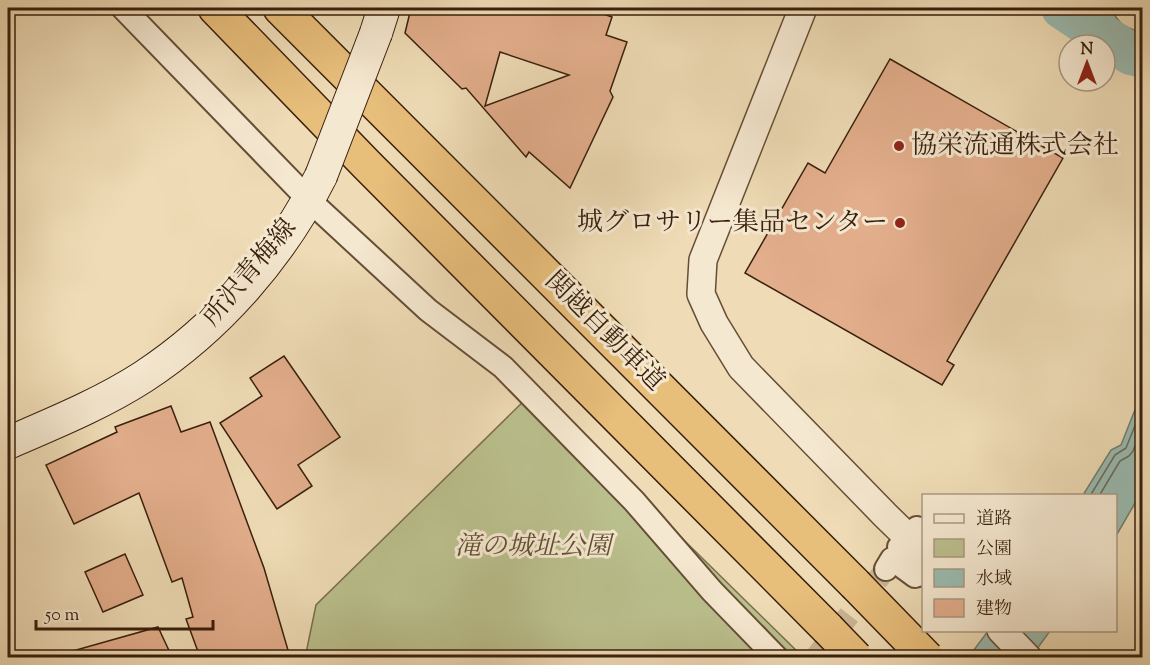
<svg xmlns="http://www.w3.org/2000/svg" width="1150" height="665" font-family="'Sorts Mill Goudy','Noto Serif JP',serif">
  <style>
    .green { fill: #bac08d; stroke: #7a704c; stroke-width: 1.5 }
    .water { fill: #9abbb1; stroke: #737d6f; stroke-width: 1.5 }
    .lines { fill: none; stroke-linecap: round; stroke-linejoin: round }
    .shore { stroke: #6a6d5e; stroke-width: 1.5 }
    .river { stroke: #9abbb1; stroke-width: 42 }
    .building { fill: #e3ae8c; stroke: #391f0c; stroke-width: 1.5; fill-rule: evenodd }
    .minor-tunnel { stroke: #cbb694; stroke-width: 22; stroke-dasharray: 22 11; stroke-linecap: butt }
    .minor-casing { stroke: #664e36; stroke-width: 26 }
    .tertiary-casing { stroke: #664e36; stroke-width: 30 }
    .secondary-casing { stroke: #391f0c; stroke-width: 34 }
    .motorway-casing { stroke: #391f0c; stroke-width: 36 }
    .minor { stroke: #f5e8d0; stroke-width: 22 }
    .tertiary { stroke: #f5e8d0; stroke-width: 27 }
    .secondary { stroke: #f5e8d0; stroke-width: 32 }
    .motorway { stroke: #e8be7b; stroke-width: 33 }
    .secondary-bridge-casing { stroke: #391f0c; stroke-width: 34; stroke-linecap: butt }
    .motorway-bridge-casing { stroke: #391f0c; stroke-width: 36; stroke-linecap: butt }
    .secondary-bridge { stroke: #f5e8d0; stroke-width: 32 }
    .motorway-bridge { stroke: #e8be7b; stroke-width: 33 }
    .poi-dot { fill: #8f2418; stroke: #f5e8d0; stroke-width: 2 }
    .labels { text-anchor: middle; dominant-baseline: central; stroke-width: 6; stroke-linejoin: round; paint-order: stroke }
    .poi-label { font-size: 26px; fill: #391f0c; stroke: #f5e8d0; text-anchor: start }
    .street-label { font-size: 26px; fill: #391f0c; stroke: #f5e8d0 }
    .park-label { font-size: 26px; font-style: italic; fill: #604f33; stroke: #f5e8d0 }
  </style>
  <rect width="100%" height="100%" fill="#efdcb6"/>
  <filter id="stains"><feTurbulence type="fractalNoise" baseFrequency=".00333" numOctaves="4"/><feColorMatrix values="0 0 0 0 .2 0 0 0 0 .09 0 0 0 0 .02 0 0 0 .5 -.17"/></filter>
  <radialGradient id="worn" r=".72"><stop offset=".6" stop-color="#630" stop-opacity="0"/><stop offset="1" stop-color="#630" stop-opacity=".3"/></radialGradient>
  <polygon class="green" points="533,392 803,657 305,658 316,605"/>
  <g class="water">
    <path d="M1068 8H1110C1121 26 1122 26 1142 33V79L1121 69 1105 60V45H1082L1057 26Z"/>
    <polygon points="1142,392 1142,491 1116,536 1116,496 1083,495 1111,450 1121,445"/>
    <polygon points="988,631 1050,631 1031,657 968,658"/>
  </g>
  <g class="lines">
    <g class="shore">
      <path d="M1098 8C1100 30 1121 45 1142 46"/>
      <polyline points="1090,496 1115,455 1126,448 1142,408"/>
      <polyline points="1099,496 1120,461 1129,456 1133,451 1142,428"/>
    </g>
    <polyline class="river" points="1062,8 1131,54 1142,56"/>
  </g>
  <g class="building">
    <path d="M411 8H586L612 17 606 35 627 42 610 91 613 97 570 188 529 152 526 157 466 88 462 89 405 33ZM500 52 569 75 485 106Z"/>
    <polygon points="890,59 1063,158 947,361 954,365 942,385 745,273 808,163 825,173"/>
    <polygon points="284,356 340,437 298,465 312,486 277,509 220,423 262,396 250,378"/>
    <polygon points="171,406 181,432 210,422 264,568 290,657 200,657 186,619 193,617 182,578 172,582 139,493 74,524 46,465 117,432 115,427"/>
    <polygon points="125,554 143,595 103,612 85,572"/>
    <polygon points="158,627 172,657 70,657 69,652"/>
  </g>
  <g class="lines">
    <polyline class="minor-tunnel" points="815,658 886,569"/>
    <defs>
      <g id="minor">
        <polyline points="123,8 309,200 428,310 503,367 634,501 712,591 777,658"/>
        <polyline points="917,528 899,547 924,575"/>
        <polyline points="886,569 892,559 915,576"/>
      </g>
      <g id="tertiary">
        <polyline points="803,8 703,260 701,294 714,323 741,367 885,515 924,553"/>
        <polyline points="1001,630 1028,658"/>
      </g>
      <g id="secondary">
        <polyline points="376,33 384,8"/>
        <path d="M8 443C54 423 101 404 143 377 218 328 281 256 321 176"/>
      </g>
      <g id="motorway">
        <polyline points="215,8 366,164 828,629"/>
        <polyline points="280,8 855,584"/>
      </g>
    </defs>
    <use href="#minor" class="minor-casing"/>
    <use href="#tertiary" class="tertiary-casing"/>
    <use href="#secondary" class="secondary-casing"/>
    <use href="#motorway" class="motorway-casing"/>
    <use href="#minor" class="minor"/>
    <use href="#tertiary" class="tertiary"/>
    <use href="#secondary" class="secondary"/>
    <use href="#motorway" class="motorway"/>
    <defs>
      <polyline id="secondary-bridge" points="321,176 376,33"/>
      <g id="motorway-bridge">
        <polyline points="855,584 927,658"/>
        <polyline points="828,629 856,658"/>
      </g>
    </defs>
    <use href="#secondary-bridge" class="secondary-bridge-casing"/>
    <use href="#motorway-bridge" class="motorway-bridge-casing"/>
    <use href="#secondary-bridge" class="secondary-bridge"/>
    <use href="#motorway-bridge" class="motorway-bridge"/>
  </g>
  <g class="poi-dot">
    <circle cx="899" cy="146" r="6"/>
    <circle cx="900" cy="223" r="6"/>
  </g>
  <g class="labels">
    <g class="poi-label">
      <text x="911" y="146">協栄流通株式会社</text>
      <text x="888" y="223" text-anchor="end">城グロサリー集品センター</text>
    </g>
    <g class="street-label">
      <text transform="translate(250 273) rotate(-50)">所沢青梅線</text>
      <text transform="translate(604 332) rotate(45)">関越自動車道</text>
    </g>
    <g class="park-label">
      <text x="533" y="547">滝の城址公園</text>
    </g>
  </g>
  <rect width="1150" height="665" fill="none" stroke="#efdcb6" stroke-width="30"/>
  <rect x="9" y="9" width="1132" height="647" fill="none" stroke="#391f0c" stroke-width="3"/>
  <rect x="15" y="15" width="1120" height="635" fill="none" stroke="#391f0c" stroke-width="1.5"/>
  <rect x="922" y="494" width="195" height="138" fill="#f5e8d0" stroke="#aa9882" stroke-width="1.5"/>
  <rect x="934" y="514" width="30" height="9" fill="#f5e8d0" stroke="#aa9882" stroke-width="1.5"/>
  <text x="976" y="524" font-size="18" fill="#391f0c">道路</text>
  <rect x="934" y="539" width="30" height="18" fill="#bac08d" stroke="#aa9882" stroke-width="1.5"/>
  <text x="976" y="554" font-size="18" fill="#391f0c">公園</text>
  <rect x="934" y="569" width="30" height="18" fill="#9abbb1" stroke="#aa9882" stroke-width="1.5"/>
  <text x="976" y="584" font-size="18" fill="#391f0c">水域</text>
  <rect x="934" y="599" width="30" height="18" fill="#e3ae8c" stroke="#aa9882" stroke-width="1.5"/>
  <text x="976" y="614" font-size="18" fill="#391f0c">建物</text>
  <g transform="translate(1087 63)"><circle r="28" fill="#f5e8d0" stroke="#aa9882" stroke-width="1.5"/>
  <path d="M0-4.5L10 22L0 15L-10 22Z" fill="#8f2418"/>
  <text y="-9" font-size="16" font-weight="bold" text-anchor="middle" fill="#391f0c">N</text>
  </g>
  <path d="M36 620v9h177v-9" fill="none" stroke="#391f0c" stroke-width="3"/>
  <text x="45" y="620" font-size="18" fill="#391f0c" stroke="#f5e8d0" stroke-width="4.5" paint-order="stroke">50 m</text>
  <rect width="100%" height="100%" filter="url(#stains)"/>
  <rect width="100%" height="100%" fill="url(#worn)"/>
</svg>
